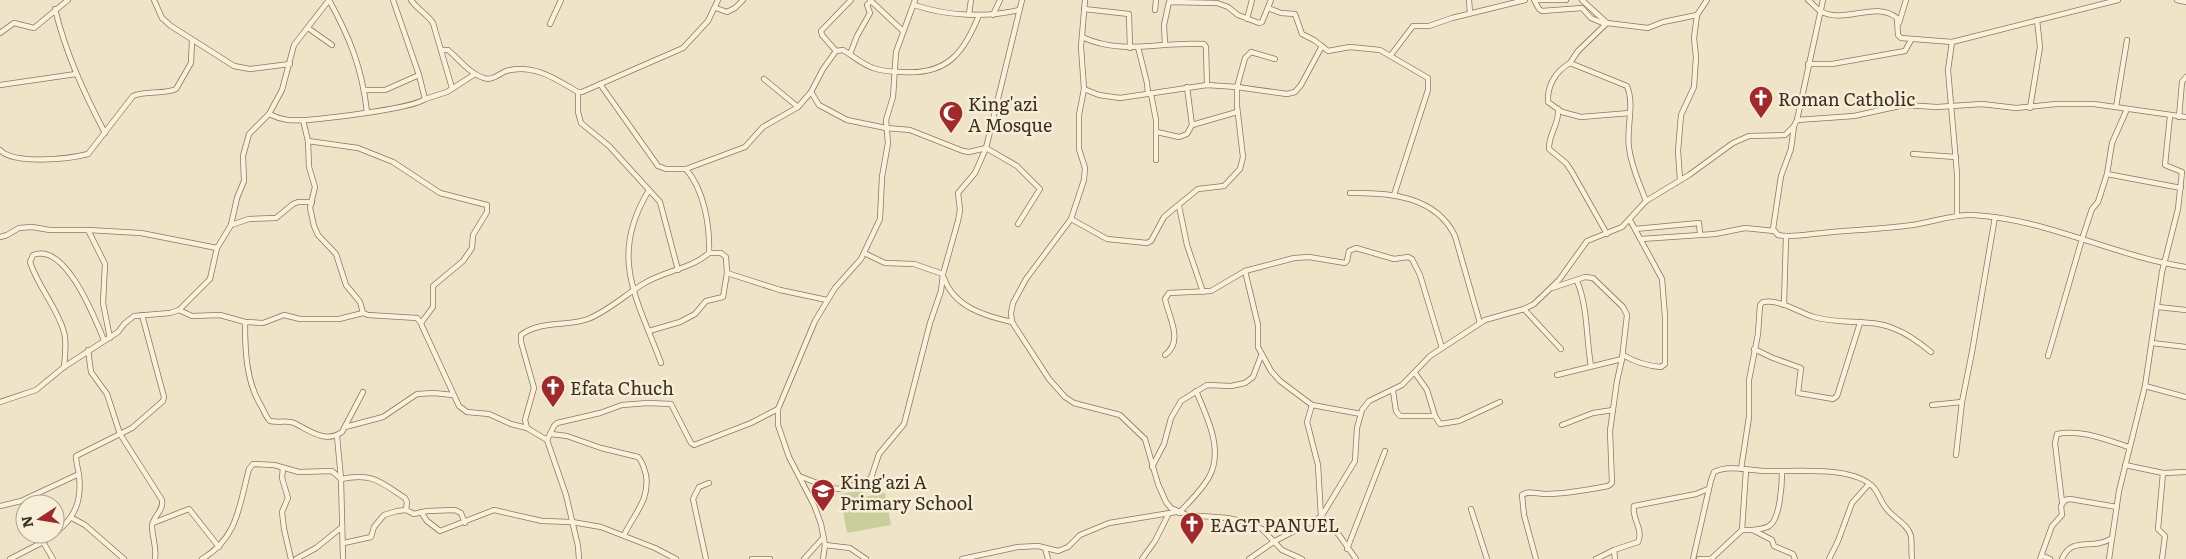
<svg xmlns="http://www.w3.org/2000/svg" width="2186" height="559" font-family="Literata,serif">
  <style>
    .green { fill: #c9cf9b }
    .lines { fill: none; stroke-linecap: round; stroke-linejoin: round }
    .street-casing { stroke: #8d765c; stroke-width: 6 }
    .street { stroke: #faf1dc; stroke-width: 4.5 }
    .labels { text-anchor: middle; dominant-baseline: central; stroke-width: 5; stroke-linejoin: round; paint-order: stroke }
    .poi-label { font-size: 18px; fill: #3d2e20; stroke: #f7eed8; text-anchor: start }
  </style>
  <rect width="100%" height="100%" fill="#f0e4c8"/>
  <polygon class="green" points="862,490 864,497 885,493 891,525 847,533 840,494"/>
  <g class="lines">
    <defs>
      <g id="street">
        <polyline points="154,0 162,18 171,26 234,66 250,69 290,64"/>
        <path d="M329 0C350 38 362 68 367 112"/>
        <path d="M411 0C417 9 427 14 433 23L452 88"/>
        <polyline points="870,0 903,31"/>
        <polyline points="1085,0 1081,47 1084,89 1079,115 1079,149 1085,168 1084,180 1071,219 1026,279 1013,303 1011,313 1012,322 1049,379 1065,397 1074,403 1120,415 1145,439 1158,484 1166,502 1171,508 1187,515 1228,518 1249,523 1262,529 1282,550 1302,559"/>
        <polyline points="1469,0 1470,13"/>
        <polyline points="1534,0 1539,9 1542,11 1582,8 1591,18 1605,24"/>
        <polyline points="1537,0 1566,0"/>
        <polyline points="1582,0 1607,23"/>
        <path d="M1808 0C1812 3 1816 8 1820 11 1845 25 1875 0 1897 18L1898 35 1901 38 1952 42 2118 0"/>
        <polyline points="2177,0 2186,2"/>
        <path d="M914 5C947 16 985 18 1019 10"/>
        <polyline points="716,8 727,12 735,8 743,0"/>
        <polyline points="1268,8 1281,13 1295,14 1302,34 1314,40 1328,51 1350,47 1380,50 1428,78 1428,90 1394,195"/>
        <path d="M55 9C66 54 84 93 105 133"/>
        <polyline points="1084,9 1129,14 1130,48"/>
        <polyline points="1155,10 1156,0"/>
        <polyline points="969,14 971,0"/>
        <polyline points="993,15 1000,0"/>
        <polyline points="1247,19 1252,0"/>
        <polyline points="1899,23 1906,0"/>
        <polyline points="550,24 561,0"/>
        <polyline points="308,28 332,45"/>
        <polyline points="0,33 14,23 34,28 68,0"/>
        <path d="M1082 37C1123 56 1161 41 1204 44L1206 47 1207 85"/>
        <polyline points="1952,42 1948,70 1957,174 1957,216"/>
        <polyline points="1165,44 1164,25 1169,2 1217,3 1228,7 1238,15 1259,23 1262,22 1271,0"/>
        <polyline points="1138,47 1147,83 1148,94"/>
        <path d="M441 50H448C459 59 470 74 484 78 492 81 499 74 506 71 533 63 556 79 578 92H582L683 48 708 21 718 0"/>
        <polyline points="836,51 822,35 821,31 851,0"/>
        <polyline points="850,54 857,36 870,13 867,5 871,1"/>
        <polyline points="1391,55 1413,26 1429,26 1452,18 1525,0"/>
        <path d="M1570 63C1556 71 1547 85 1548 102L1562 112 1581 117 1630 113"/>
        <polyline points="1808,64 1832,64 1905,51 1911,40"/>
        <polyline points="764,79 798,107"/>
        <polyline points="0,85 76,74"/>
        <polyline points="1084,89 1099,95 1120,98 1207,85 1237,87 1287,94 1295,92 1301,85 1322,46"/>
        <polyline points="364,90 385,90 419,75"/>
        <polyline points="578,92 578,112 581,123 609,146 660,202 678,270"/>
        <polyline points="811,92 819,105 847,120 886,128 910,130 963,151 969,152 986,148 1017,166 1040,189 1018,224"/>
        <polyline points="1151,94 1156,120 1156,160"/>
        <polyline points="425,99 447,92 475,74"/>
        <polyline points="2116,107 2127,40"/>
        <polyline points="2030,108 2040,47 2037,20"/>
        <path d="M1558 109C1560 123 1548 135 1549 149L1566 163 1572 172 1607 234"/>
        <path d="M269 114C275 117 281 119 288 120 307 122 412 109 425 99L419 75 393 0"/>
        <polyline points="2179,117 2182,82 2186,77"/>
        <polyline points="303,120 308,141 309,167 315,187 310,208 314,226 318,235 336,254 346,285 360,302 363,313 368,315 417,318 421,323"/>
        <polyline points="1797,120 1854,116 1904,105 1937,107 1982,104 2016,108 2056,104 2094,104 2186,117"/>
        <polyline points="1192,125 1237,112"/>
        <path d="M1794 126 1791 149 1781 176 1773 229 1778 235C1791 238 1809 234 1823 233 1853 230 1883 229 1913 225 1933 222 1953 214 1973 215 2047 219 2113 256 2186 267"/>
        <polyline points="1157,132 1179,137 1187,134 1192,125 1187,87"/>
        <polyline points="308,141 358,148 393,162 440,193 487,205 487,212 473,235 472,248 463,261 433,286 433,307 421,323 422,326 459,406 467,412 489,414 511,424 527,428 547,440 566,495 578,546 579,559"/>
        <path d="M0 150C14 165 69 159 88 154L133 96C147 90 162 95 176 89L191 63 192 41"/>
        <polyline points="1913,154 1956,157"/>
        <path d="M686 169 745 147 763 127 798 107 811 92 823 69 836 51 843 50C853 56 862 64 873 68 882 71 893 72 903 72 947 75 964 53 979 15"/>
        <polyline points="2107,174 2181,188"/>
        <polyline points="1680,180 1678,151 1681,115 1694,87 1696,57 1694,38 1697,15"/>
        <path d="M649 190C608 257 637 298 661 363"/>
        <path d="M1350 193C1388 192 1436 196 1455 236L1480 323"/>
        <path d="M1646 201C1639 182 1632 169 1629 148 1626 127 1635 106 1627 86L1570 63 1578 51 1607 23 1648 28 1663 22 1697 15 1707 0"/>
        <polyline points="1179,206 1187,245 1203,292"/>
        <polyline points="1071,219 1107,239 1147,243 1151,241 1164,217 1171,211 1198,189 1224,186 1240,169 1243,157 1237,106 1237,87 1245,58 1251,52 1275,59"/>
        <polyline points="231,225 249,219 276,218 293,204 298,202 312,202"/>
        <polyline points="1635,229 1699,223 1700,234"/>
        <polyline points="88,230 105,264 103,303 110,338"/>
        <polyline points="0,237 7,235 19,228 32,227 50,230 88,230 141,233 217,248"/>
        <polyline points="1641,239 1715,234 1745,228 1774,231"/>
        <polyline points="864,253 885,263 914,264 943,274"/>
        <polyline points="1245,271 1258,325 1258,347 1271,371 1280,381 1312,405 1361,414"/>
        <polyline points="727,273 780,290 827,300"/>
        <path d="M944 278C954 307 985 316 1012 322"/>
        <path d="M1577 281C1588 307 1586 338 1591 366"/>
        <polyline points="1784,305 1786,236"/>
        <polyline points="2158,307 2186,310"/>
        <polyline points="1524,309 1561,349"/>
        <polyline points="179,310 192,316 220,315 245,322 263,323 284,315 300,319 339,319 363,313"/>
        <path d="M245 322C245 350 246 380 260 404 264 410 265 416 270 421 278 423 287 420 294 423 309 430 325 444 342 432L363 392"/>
        <polyline points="649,331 680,322 695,314 706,301 723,297 727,273 726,257 721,253 709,253"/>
        <polyline points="2152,343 2186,347"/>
        <polyline points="1754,349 1773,358 1801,368 1798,393 1833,399 1837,396 1860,323"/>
        <path d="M88 350 91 372 107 394 120 434 162 500C164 511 153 516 152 526 152 537 157 547 155 559"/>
        <path d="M1165 355C1184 341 1169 318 1165 299L1169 293 1211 291 1245 271 1294 258 1309 257 1345 263 1347 261 1349 251 1356 248 1394 259 1408 257 1412 259 1420 275 1442 348"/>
        <path d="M1623 355C1635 362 1647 366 1661 367L1665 364V317L1662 279 1630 220"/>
        <polyline points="2048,356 2082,239 2092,209 2098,202 2107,174 2112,143 2127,109"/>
        <path d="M64 367C65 355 67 343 64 332 57 307 38 287 30 262L33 255C66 242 95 319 104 340"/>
        <polyline points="1415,373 1427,390 1435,416 1440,424 1459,421 1500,402"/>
        <polyline points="1557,375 1622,359"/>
        <polyline points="2145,386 2186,397"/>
        <polyline points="1393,391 1396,411 1400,416 1435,416"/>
        <polyline points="0,402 36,390 64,367 118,332 124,324 134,316 170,313 179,310 210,279 217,248 231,225 237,198 244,181 243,156 249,134 269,114 282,90 294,45 329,0"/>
        <polyline points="1312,405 1307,422 1318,465 1321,517 1339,535 1356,559"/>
        <polyline points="1932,405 1962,402"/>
        <polyline points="1562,425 1593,413 1613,410"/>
        <polyline points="345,427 383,417 417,394 434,393 453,395"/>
        <path d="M527 428 525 420 534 388 521 342V335C541 320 566 327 588 319 608 311 625 295 643 284 663 271 691 269 709 253 710 225 704 190 686 169H666L658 166 600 84"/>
        <path d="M551 434 567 436 601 448 638 457C643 462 644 468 646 475 650 500 634 514 624 535"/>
        <polyline points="337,436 341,479 343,559"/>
        <polyline points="547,440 554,426 557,423 600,413 622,405 648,403 671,404 691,443 694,445 751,423 778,409"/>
        <polyline points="1956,455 1962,402 1972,352 1995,217"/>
        <polyline points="2125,465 2163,473 2186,472"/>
        <polyline points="1152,467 1164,444 1171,418 1181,401 1207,385 1231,386 1245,383 1253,377 1261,356"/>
        <polyline points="283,468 282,478 288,498 282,512 284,529 291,559"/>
        <path d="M1741 469 1749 417V380L1758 334 1760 305 1763 302C1780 299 1798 312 1814 317 1840 325 1870 318 1895 329 1908 334 1920 343 1931 352"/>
        <polyline points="799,476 830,488 840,489 858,484 871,478 879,454 904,424 930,323 941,291 943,274 958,221 960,210 958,193 975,173 986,148 1022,0"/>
        <path d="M2062 502 2055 443 2057 434C2082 429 2106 440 2129 447"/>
        <polyline points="0,506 21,501 79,474"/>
        <polyline points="1471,509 1487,559"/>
        <polyline points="421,512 427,521 440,531 494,510 542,521 572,522 601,527 655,548 676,559"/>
        <path d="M1179 513C1189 502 1202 490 1209 477 1224 450 1207 417 1196 391"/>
        <polyline points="72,518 85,525 124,559"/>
        <polyline points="153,523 189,509 219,547"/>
        <polyline points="1742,530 1746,470"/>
        <path d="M1753 530C1758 529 1765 529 1769 526 1780 520 1782 484 1782 472"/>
        <path d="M55 533C75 518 82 501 79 475 78 469 76 462 76 456L132 428 163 401 164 397 142 315"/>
        <polyline points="43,542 53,559"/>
        <polyline points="344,543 371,537 374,527 384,515 397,511 406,510 414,514 427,511 455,510 461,513 465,523"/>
        <polyline points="825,545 850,548 866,559"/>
        <polyline points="1045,548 1048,559"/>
        <polyline points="1347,549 1385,451"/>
        <polyline points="1614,550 1615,559"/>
        <polyline points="2043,556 2050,559"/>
        <polyline points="10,559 43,542 54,534"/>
        <path d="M202 559C238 538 239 506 249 469L253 464 274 465 299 472 332 471 341 479C373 473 379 481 405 498L407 502 406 510"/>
        <polyline points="296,559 316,548 342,527"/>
        <polyline points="706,559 693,499 699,487 709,483"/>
        <polyline points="752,559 770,559"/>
        <polyline points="804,559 823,538"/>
        <polyline points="823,559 825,545 821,524 814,505 789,457 778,425 778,409 815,321 835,288 861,259 880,219 882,177 888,143 886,120 893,97 896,52 915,0"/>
        <polyline points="962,559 1018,547 1038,546 1058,551 1068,547 1080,535 1109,523 1176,512"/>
        <polyline points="1142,559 1155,541 1169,513"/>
        <polyline points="1249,559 1275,541 1321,517 1355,461 1357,428 1362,410 1369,401 1402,385 1430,356 1485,320 1524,309 1534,304 1559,280 1587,241 1622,227 1646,201 1689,175 1733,143 1749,136 1785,135 1794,126 1797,120 1823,0"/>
        <path d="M1536 559 1524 515 1522 495C1528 490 1538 494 1545 494 1567 494 1587 490 1608 486L1612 483 1610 431 1617 381 1622 359 1627 315 1623 307 1593 278 1585 277 1552 288"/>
        <path d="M1596 559 1614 550 1638 542C1644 530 1631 517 1634 506L1696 494 1708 489"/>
        <path d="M1693 559 1711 480 1714 472C1728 464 1751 471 1767 471 1794 472 1855 465 1874 488 1879 494 1881 502 1886 508 1893 518 1908 524 1911 536 1912 544 1911 551 1912 559"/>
        <polyline points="1699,559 1711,559"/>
        <polyline points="1711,559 1742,530 1753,530 1772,540 1774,546 1793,554 1795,559"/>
        <polyline points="1829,559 1838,541 1852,503 1869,484"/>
        <polyline points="2040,559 2052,526 2062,515 2061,506 2065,500 2070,499 2117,507"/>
        <path d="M2062 559C2072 535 2093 551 2112 538"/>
        <polyline points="2109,559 2119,491 2145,386 2162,272 2178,209 2182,172 2165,165 2170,116"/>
        <polyline points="2162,559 2165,536 2158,529 2163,473"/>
      </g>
    </defs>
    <use href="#street" class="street-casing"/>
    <use href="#street" class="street"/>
  </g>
  <defs>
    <symbol id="church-pin" viewBox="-11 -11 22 30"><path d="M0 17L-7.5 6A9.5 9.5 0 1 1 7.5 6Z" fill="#9e2a2b" stroke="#f7eed8"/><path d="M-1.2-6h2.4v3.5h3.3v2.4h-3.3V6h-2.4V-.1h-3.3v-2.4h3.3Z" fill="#fff"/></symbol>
    <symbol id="mosque-pin" viewBox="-11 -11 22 30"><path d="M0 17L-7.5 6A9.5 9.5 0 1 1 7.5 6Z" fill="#9e2a2b" stroke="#f7eed8"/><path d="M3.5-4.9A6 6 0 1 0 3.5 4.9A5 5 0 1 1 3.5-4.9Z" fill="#fff"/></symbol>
    <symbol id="school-pin" viewBox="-11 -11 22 30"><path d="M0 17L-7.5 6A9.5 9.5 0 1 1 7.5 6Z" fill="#9e2a2b" stroke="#f7eed8"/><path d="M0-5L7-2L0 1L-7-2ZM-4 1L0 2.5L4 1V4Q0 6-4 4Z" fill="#fff"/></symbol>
  </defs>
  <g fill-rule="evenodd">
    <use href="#church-pin" x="1747" y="84" width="28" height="38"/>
    <use href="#mosque-pin" x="937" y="99" width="28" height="38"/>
    <use href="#church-pin" x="539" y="373" width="28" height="38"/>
    <use href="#school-pin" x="809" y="477" width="28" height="38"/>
    <use href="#church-pin" x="1178" y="510" width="28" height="38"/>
  </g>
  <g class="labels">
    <g class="poi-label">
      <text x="1778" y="98">Roman Catholic</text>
      <text x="968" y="103">King'azi<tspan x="968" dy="21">A Mosque</tspan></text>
      <text x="570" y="387">Efata Chuch</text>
      <text x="840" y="481">King'azi A<tspan x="840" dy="21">Primary School</tspan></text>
      <text x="1210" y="524">EAGT PANUEL</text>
    </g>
  </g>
  <g transform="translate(40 519) rotate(258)"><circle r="24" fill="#f7eed8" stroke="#ada18e"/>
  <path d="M0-4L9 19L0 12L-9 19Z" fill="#9e2a2b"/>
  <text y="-8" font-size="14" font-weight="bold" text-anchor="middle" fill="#3d2e20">N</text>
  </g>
</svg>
